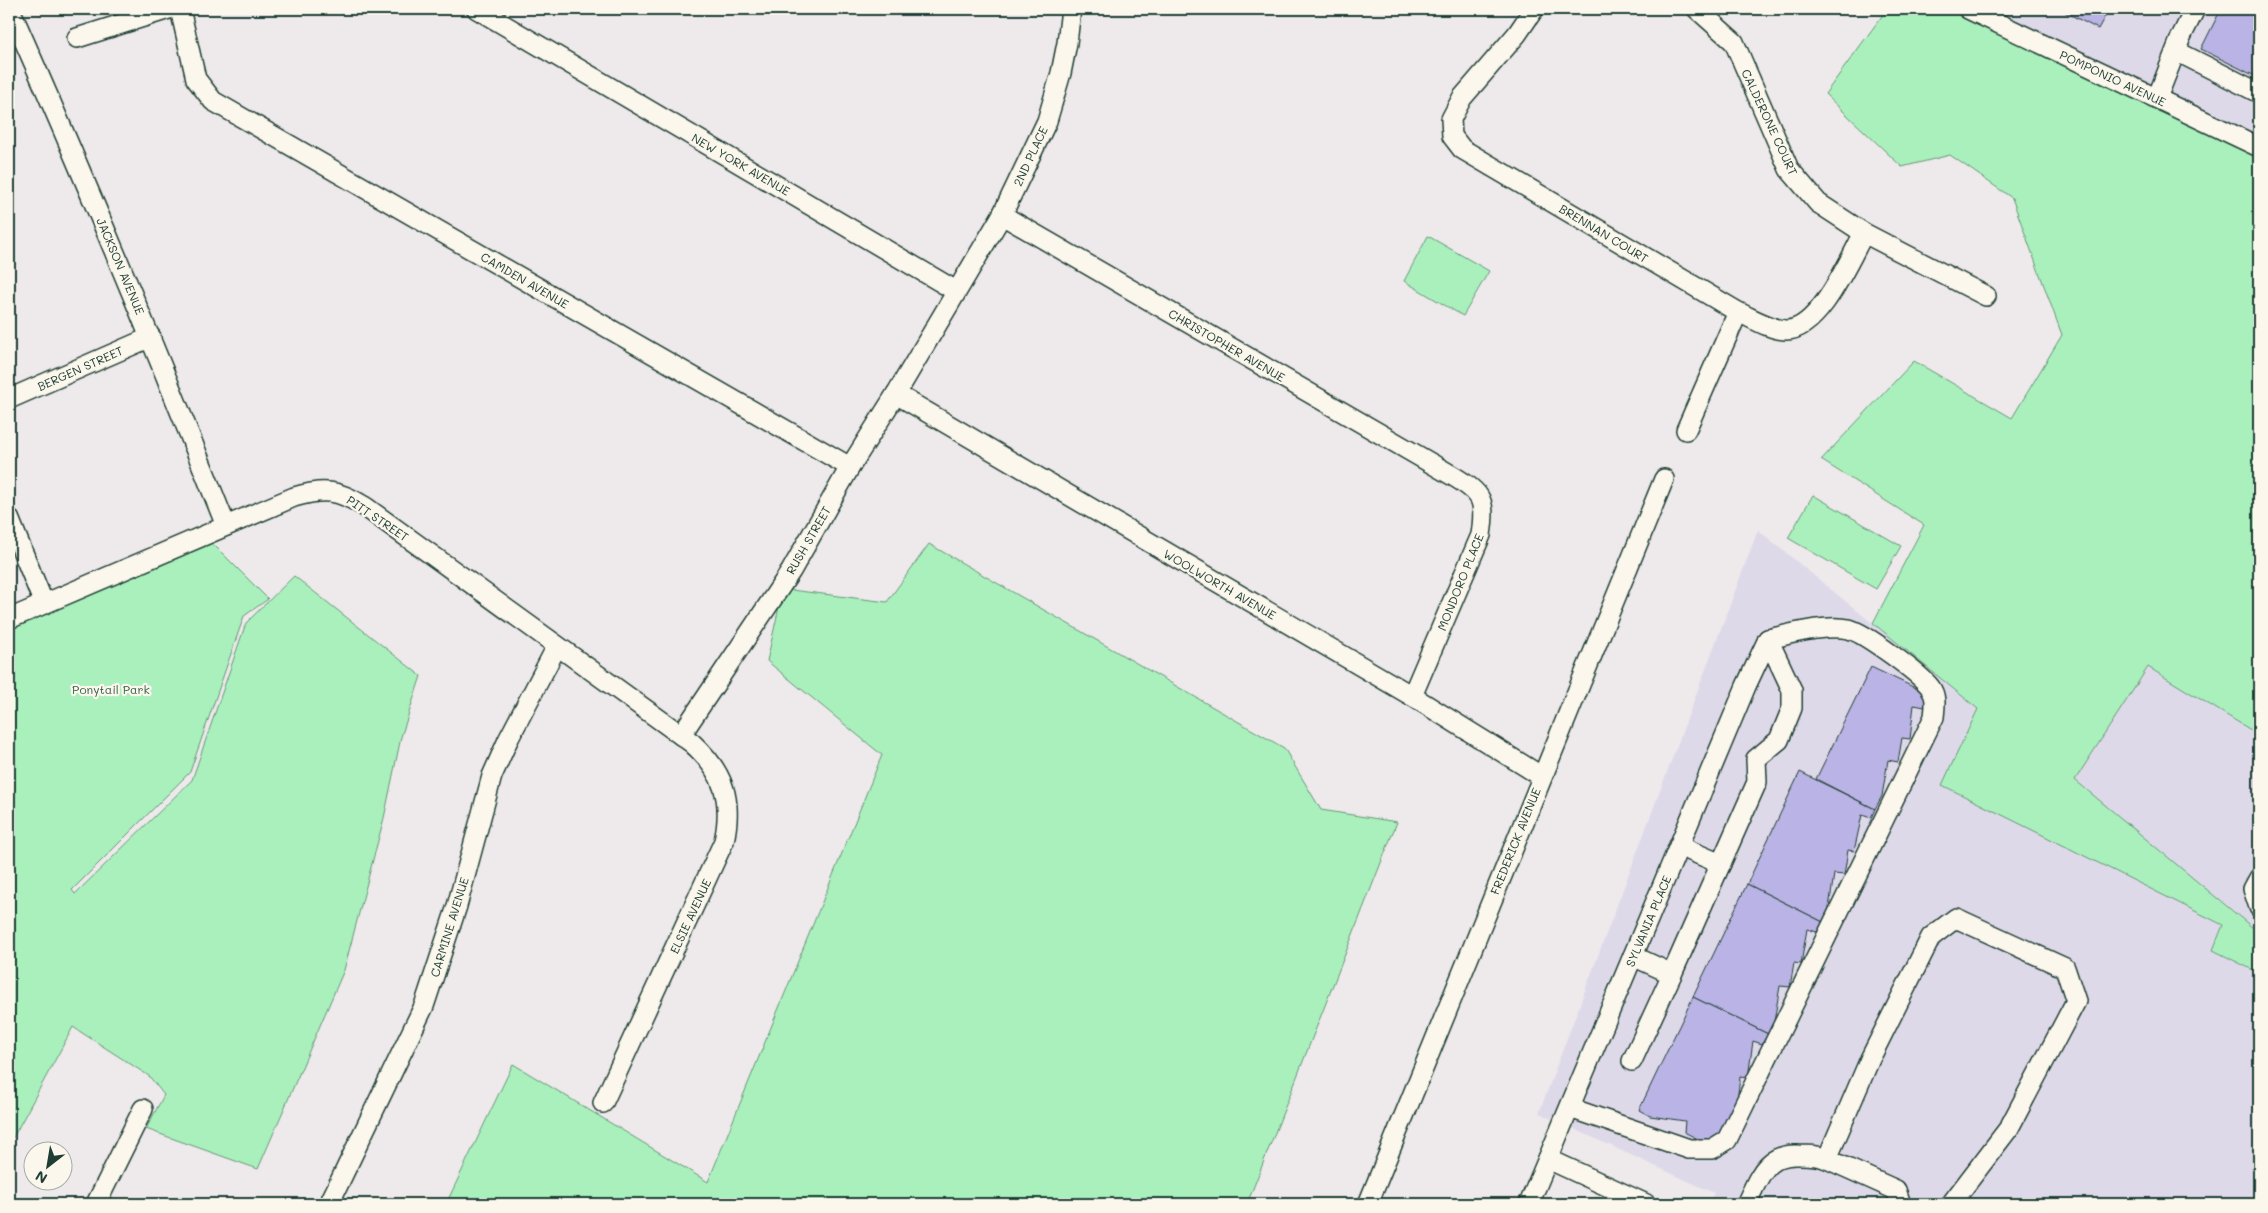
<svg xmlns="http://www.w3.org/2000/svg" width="2268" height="1213" font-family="Mali,sans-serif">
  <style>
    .built { fill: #ded9e9 }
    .green { fill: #aaf0bc; stroke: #649678 }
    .building { fill: #bab3e5; stroke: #1f3d34 }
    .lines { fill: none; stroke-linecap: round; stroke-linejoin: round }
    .minor-casing { stroke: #1f3d34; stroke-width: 22 }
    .minor { stroke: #fbf7ec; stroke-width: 19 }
    .labels { text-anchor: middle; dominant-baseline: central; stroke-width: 4.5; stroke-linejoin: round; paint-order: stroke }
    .street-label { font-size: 12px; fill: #1f3d34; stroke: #fbf7ec }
    .park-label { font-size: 12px; fill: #3b614f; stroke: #fbf7ec }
  </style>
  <rect width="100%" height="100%" fill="#eee9eb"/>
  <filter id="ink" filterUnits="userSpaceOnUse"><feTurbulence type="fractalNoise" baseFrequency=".02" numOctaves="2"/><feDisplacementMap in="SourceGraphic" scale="10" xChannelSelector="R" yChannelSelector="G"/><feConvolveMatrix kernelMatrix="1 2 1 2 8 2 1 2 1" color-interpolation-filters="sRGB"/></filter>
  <g filter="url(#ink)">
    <g class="built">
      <polygon points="1955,9 2259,9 2259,157"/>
      <polygon points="1758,530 1978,709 1943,785 2223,925 2213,950 2259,973 2259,1204 1709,1204 1714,1193 1539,1113"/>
      <polygon points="2148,667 2259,735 2259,933 2075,780"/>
    </g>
    <g class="green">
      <polygon points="1887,9 1955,9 2259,157 2259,735 2148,667 2075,780 2259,933 2259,973 2213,950 2223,925 1942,785 1978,709 1873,623 1924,525 1821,460 1914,361 2012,418 2062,335 2012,198 1950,155 1902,167 1825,94"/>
      <polygon points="1428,236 1489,271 1463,316 1404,281"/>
      <polygon points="1813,495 1901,546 1876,589 1788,538"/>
      <polygon points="204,535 268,599 244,616 190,772 72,890 75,894 192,780 246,623 294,576 421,676 401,737 384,818 344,970 258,1169 146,1129 164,1095 149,1076 73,1027 9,1145 9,621"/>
      <polygon points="929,544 1284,748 1321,810 1397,822 1247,1204 446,1204 513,1064 708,1182 882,755 767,661 783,589 887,602"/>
    </g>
    <g class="building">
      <polygon points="2059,9 2109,9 2098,29"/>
      <polygon points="2221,9 2259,9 2259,78 2201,49"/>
      <polygon points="1871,667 1930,695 1925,707 1914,705 1910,739 1902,738 1898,762 1888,760 1882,796 1875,809 1816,779"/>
      <polygon points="1800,772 1875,809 1871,818 1862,815 1854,851 1848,850 1844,875 1834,874 1829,908 1823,922 1747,884"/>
      <polygon points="1747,884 1823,922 1817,932 1807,929 1801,964 1794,963 1790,987 1780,986 1774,1022 1768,1034 1693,997"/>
      <polygon points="1693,997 1768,1034 1762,1044 1753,1041 1748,1078 1740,1077 1737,1102 1720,1136 1704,1142 1684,1132 1685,1121 1650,1116 1639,1110"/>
      <polygon points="1596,1198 1608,1204 1593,1204"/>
    </g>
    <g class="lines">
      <defs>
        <g id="minor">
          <path d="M10 9C86 180 157 352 226 526"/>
          <polyline points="180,9 196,79 213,101 850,467"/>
          <polyline points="477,9 956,291"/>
          <path d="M1534 9 1517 34 1462 98 1451 119 1452 136 1462 149 1738 312C1752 318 1769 329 1785 330 1819 332 1850 258 1864 233"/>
          <polyline points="1697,9 1734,42 1789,169 1818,203 1864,233 1986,296"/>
          <polyline points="1968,9 2259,147"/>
          <polyline points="77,38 169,9"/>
          <polyline points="2176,51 2259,93"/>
          <polyline points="2157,98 2181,37 2195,9"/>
          <path d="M1002 215 1453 476C1483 494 1486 500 1481 535L1412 696"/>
          <polyline points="896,394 1412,696 1541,776"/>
          <polyline points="9,399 151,337"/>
          <polyline points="1686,430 1738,312"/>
          <polyline points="9,518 44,604"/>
          <path d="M9 619 294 497C324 488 338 490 364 506L692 743C724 772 733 800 724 841L603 1103"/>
          <polyline points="681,735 791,571 850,467 896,394 1002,215 1047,121 1061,73 1067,43 1071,9"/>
          <polyline points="1679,846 1721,864"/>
          <polyline points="2259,878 2253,889 2259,907"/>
          <polyline points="1672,974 1757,782 1756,759 1779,740 1792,708 1792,690 1768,639"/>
          <polyline points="1632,1061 1672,974 1633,956"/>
          <path d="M1570 1108 1689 1149H1712L1727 1140 1934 717C1935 707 1937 696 1930 687 1920 674 1865 633 1849 629 1826 624 1791 634 1768 639"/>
          <polyline points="1548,1159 1646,1204"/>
          <polyline points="1827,1159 1870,1059 1931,937 1956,918 2065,968 2076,1001 2009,1128 1951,1204"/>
          <polyline points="96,1204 143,1109"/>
          <polyline points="329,1204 424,1006 457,906 492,776 508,740 557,646"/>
          <polyline points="1368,1204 1664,479"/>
          <polyline points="1529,1204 1746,686 1768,639"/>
          <path d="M1746 1204C1759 1178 1765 1153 1799 1155 1809 1155 1818 1155 1827 1159L1896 1190 1901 1204"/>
        </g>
      </defs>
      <use href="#minor" class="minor-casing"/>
      <use href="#minor" class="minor"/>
    </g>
  </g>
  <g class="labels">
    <g class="street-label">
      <text transform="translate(2113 78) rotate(25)">POMPONIO AVENUE</text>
      <text transform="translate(1770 122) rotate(65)">CALDERONE COURT</text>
      <text transform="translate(1030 156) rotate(-65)">2ND PLACE</text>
      <text transform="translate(741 164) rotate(30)">NEW YORK AVENUE</text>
      <text transform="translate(1604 233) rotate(31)">BRENNAN COURT</text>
      <text transform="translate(121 266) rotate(67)">JACKSON AVENUE</text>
      <text transform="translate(525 280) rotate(30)">CAMDEN AVENUE</text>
      <text transform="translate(1227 345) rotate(30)">CHRISTOPHER AVENUE</text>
      <text transform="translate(80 368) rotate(-24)">BERGEN STREET</text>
      <text transform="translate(378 518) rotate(34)">PITT STREET</text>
      <text transform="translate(808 540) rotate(-60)">RUSH STREET</text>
      <text transform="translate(1460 582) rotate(-68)">MONDORO PLACE</text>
      <text transform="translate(1220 584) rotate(30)">WOOLWORTH AVENUE</text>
      <text transform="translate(1515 841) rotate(-68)">FREDERICK AVENUE</text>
      <text transform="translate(690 916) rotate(-65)">ELSIE AVENUE</text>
      <text transform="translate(1648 921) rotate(-67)">SYLVANIA PLACE</text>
      <text transform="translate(449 927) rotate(-73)">CARMINE AVENUE</text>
    </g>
    <g class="park-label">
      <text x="111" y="689">Ponytail Park</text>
    </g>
  </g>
  <rect width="2268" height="1213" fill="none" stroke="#fbf7ec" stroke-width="30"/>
  <rect x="15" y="15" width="2238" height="1183" fill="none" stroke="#1f3d34" stroke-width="2" filter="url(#ink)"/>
  <g transform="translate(48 1166) rotate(211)"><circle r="24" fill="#fbf7ec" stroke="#a3ada2"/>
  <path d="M0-4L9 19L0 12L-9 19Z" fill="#1f3d34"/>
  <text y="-8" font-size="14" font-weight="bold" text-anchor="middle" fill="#1f3d34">N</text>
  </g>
</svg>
